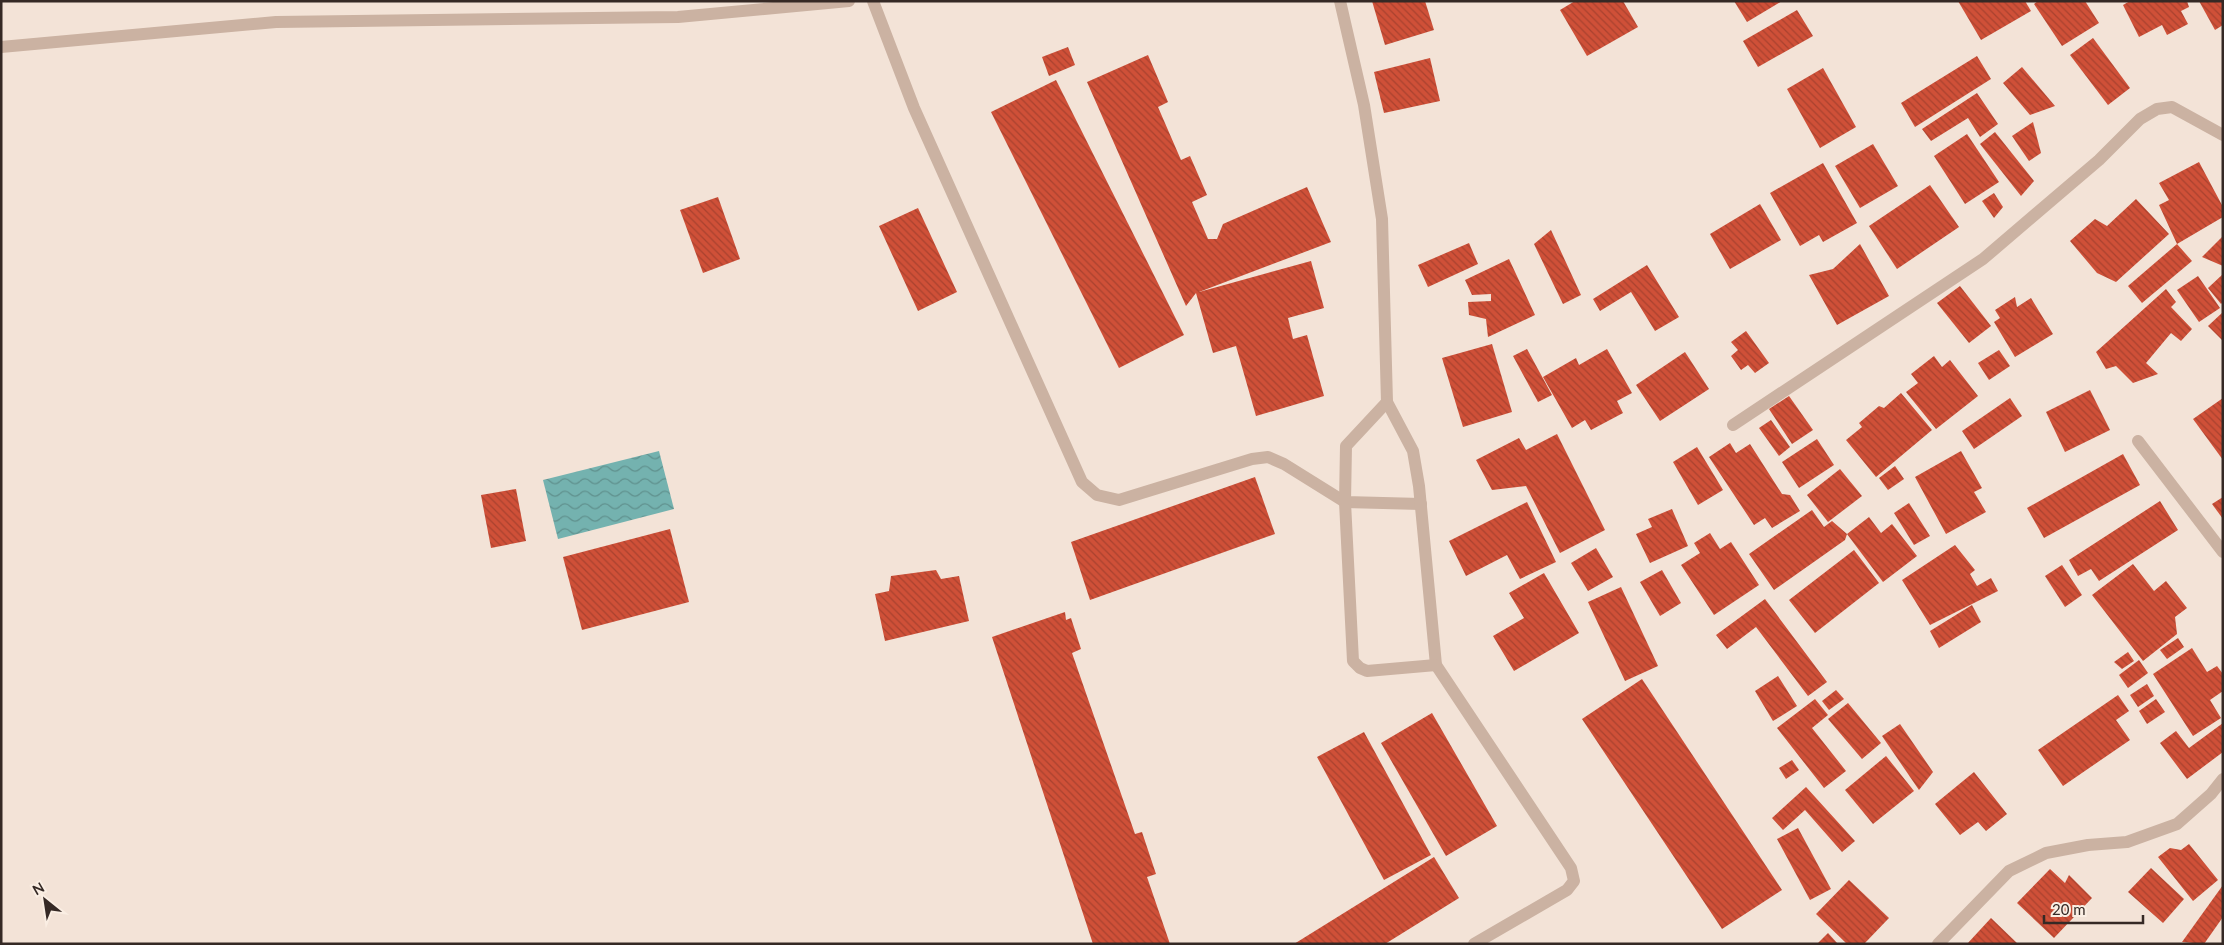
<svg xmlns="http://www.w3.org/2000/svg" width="2224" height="945" font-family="Lato,sans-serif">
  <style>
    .water { fill: url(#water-waves) }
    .building { fill: url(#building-back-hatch) }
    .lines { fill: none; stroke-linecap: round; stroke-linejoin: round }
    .lane { stroke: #cbb2a2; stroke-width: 12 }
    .street { stroke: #cbb2a2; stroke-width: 12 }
  </style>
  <defs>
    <pattern id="water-waves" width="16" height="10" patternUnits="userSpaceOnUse" patternTransform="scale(1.25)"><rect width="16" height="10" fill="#74b2af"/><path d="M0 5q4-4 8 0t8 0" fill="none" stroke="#60918e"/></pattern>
    <pattern id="building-back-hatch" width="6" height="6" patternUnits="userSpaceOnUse" patternTransform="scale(1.25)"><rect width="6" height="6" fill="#cf5038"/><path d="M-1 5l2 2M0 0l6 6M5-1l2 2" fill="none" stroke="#a9422f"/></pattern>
  </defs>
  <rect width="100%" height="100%" fill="#f3e3d7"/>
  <polygon class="water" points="659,451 674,509 558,539 543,480"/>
  <g class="building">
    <polygon points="1372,1 1425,1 1434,30 1385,45"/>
    <polygon points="1575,1 1623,1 1638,27 1587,56 1560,10"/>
    <polygon points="1734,1 1782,1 1747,22"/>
    <polygon points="1958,1 2025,1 2031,11 1981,40"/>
    <polygon points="2038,1 2085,1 2099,23 2062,46 2034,4"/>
    <polygon points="2130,1 2187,1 2189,7 2181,11 2188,24 2167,35 2162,25 2139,37 2123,5"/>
    <polygon points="2199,1 2223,1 2223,25 2215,30"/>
    <polygon points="1797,10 1813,36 1758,67 1743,41"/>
    <polygon points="2093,38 2130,88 2108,105 2070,55"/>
    <polygon points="1068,47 1075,65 1049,76 1042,57"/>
    <polygon points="1148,55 1168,102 1158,107 1181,160 1190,156 1207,195 1192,202 1208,239 1217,239 1223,224 1307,187 1331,242 1199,292 1311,261 1324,308 1288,318 1293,339 1307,335 1324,396 1256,416 1236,346 1213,353 1196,293 1186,306 1087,82"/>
    <polygon points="1977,56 1991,79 1915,127 1901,103"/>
    <polygon points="1430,58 1440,101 1384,113 1374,72"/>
    <polygon points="2022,67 2055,106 2030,115 2003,83"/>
    <polygon points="1823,68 1856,127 1820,148 1787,89"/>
    <polygon points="1056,80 1184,335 1119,368 991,112"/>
    <polygon points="1977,93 1998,124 1980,137 1968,118 1931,141 1922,129"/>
    <polygon points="2033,122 2041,153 2029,161 2012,136"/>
    <polygon points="1995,132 2034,181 2021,196 1980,144"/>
    <polygon points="1967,134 1999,182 1965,204 1934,156"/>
    <polygon points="1873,144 1898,186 1860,208 1835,166"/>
    <polygon points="2199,162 2223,207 2223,217 2177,244 2159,205 2169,200 2159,183"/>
    <polygon points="1823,163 1857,223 1823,242 1819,235 1800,246 1770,193"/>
    <polygon points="1930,185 1959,227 1897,269 1869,226"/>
    <polygon points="1994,193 2003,207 1994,218 1982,201"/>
    <polygon points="718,197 740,259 703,273 680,210"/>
    <polygon points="2136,199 2169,234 2116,282 2097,273 2070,241 2095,219 2107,226"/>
    <polygon points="1760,204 1781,240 1730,269 1710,234"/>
    <polygon points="918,208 957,292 918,311 879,226"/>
    <polygon points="1551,230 1581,295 1563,304 1534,244"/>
    <polygon points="2223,236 2223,266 2202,257"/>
    <polygon points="1469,243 1478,264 1428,287 1418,265"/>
    <polygon points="1860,244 1889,296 1837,325 1809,275 1833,269"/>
    <polygon points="2177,244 2192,261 2142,303 2128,286"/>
    <polygon points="1509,259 1535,315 1488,337 1486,319 1469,315 1468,302 1491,301 1491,294 1472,295 1465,280"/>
    <polygon points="1647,265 1679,317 1655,331 1631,292 1600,311 1593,299"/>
    <polygon points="2223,274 2223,302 2221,304 2208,288"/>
    <polygon points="2198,276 2220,308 2199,322 2177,290"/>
    <polygon points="1960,286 1991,326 1969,343 1937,303"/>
    <polygon points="2166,289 2176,302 2171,307 2192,329 2181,341 2171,333 2146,363 2158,374 2133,383 2116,366 2106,369 2096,352"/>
    <polygon points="2015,297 2017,307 2031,298 2053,334 2015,357 1994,322 2000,318 1995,310"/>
    <polygon points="2223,312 2223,341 2208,326"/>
    <polygon points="1746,331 1769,363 1755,373 1748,365 1741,370 1731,356 1738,350 1731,342"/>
    <polygon points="1492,344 1512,412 1463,427 1442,358"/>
    <polygon points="1527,349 1552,395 1538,402 1513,356"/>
    <polygon points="1607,349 1632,393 1617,401 1623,413 1591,430 1585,420 1572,428 1543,377 1576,358 1579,365"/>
    <polygon points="1999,350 2010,366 1989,380 1978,363"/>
    <polygon points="1685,352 1709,389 1660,421 1636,385"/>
    <polygon points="1934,356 1942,367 1950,360 1978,396 1936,429 1906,392 1918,383 1911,374"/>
    <polygon points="2090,390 2110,430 2065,452 2046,412"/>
    <polygon points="1901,393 1932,430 1876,477 1846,440 1862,427 1859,423 1879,406 1884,408"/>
    <polygon points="1789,396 1813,430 1792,444 1769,409"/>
    <polygon points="2010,398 2022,416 1974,449 1962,431"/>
    <polygon points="2223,398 2223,460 2193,419"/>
    <polygon points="1771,420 1790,447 1779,456 1759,428"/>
    <polygon points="1557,434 1605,530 1560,553 1526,486 1492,490 1476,460 1519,438 1526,450"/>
    <polygon points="1817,439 1834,465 1799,488 1782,462"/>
    <polygon points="1730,443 1736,453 1750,444 1782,494 1790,495 1800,511 1772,528 1765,518 1754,525 1709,457"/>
    <polygon points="1697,447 1723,490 1698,505 1673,462"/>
    <polygon points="1961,451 1982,488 1974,492 1986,512 1946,534 1915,477"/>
    <polygon points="2123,454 2140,485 2044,538 2027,508"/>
    <polygon points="1895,466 1904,479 1888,490 1879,478"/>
    <polygon points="1840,469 1862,496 1828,522 1807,495"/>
    <polygon points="1255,477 1275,534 1090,600 1071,542"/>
    <polygon points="516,489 526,541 491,548 481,495"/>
    <polygon points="2223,497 2223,519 2212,504"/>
    <polygon points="2160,501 2178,530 2099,581 2091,569 2078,576 2069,560"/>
    <polygon points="1527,502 1556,562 1520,579 1507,555 1466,576 1449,541"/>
    <polygon points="1909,503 1930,536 1914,545 1894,513"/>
    <polygon points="1672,509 1688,546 1650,563 1636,534 1652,527 1648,519"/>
    <polygon points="1812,510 1824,527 1832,521 1847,534 1845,540 1774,590 1749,554"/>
    <polygon points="1869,517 1881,533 1892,524 1917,556 1883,582 1847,534"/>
    <polygon points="670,529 689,602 582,630 563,557"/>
    <polygon points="1710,533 1720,549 1731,542 1759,585 1714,615 1681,565 1700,553 1694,543"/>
    <polygon points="1955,545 1975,570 1970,574 1977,586 1991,578 1998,591 1930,625 1902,580"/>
    <polygon points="1596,548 1613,577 1588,591 1571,563"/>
    <polygon points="1854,550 1879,583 1815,633 1789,600"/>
    <polygon points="2133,564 2154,591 2166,581 2187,608 2175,617 2177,634 2143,661 2092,595"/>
    <polygon points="2062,565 2082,595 2065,607 2045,576"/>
    <polygon points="936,570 941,579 959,576 969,621 885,641 875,594 889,591 891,576"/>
    <polygon points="1662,570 1681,603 1660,616 1640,582"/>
    <polygon points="1544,573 1579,633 1514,671 1493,636 1524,618 1509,593"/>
    <polygon points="1621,587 1658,666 1625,681 1588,602"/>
    <polygon points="1765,599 1827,682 1808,696 1756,627 1727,649 1716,635"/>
    <polygon points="1972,605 1981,622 1939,648 1930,631"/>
    <polygon points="1065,612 1066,620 1071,618 1081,649 1072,653 1135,834 1142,832 1156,874 1147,877 1170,944 1093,944 992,637"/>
    <polygon points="2178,638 2184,647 2167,659 2160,650"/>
    <polygon points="2192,648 2207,672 2217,666 2223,674 2223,691 2210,700 2221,718 2193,736 2153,674"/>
    <polygon points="2128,652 2134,661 2122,669 2114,662"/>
    <polygon points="2139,660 2148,673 2128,688 2119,675"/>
    <polygon points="1778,676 1797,706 1773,721 1755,691"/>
    <polygon points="1642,679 1782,890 1722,929 1582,719"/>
    <polygon points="2147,684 2154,696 2138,707 2130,695"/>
    <polygon points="1836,690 1844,699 1829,710 1822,701"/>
    <polygon points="2118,695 2129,711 2116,720 2130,740 2063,786 2038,750"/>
    <polygon points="1815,699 1828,715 1812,728 1846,771 1824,788 1777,728"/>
    <polygon points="2156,699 2165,712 2147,724 2139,711"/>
    <polygon points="1848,703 1881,743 1862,759 1828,719"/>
    <polygon points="1432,713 1497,826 1446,856 1381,743"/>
    <polygon points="2223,723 2223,752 2187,779 2160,743 2176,731 2189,748"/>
    <polygon points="1900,724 1933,772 1919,790 1882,736"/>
    <polygon points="1364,732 1431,855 1384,880 1317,757"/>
    <polygon points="1886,756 1914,791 1873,824 1845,790"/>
    <polygon points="1792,760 1799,770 1786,779 1779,768"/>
    <polygon points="1974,772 2007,814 1986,831 1978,822 1960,835 1935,804"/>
    <polygon points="1806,787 1855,841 1842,852 1805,810 1783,830 1772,818"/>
    <polygon points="1798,828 1831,889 1810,900 1777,839"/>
    <polygon points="2189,844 2218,880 2193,901 2158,857 2170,848 2181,850"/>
    <polygon points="1434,857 1459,898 1385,944 1294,944"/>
    <polygon points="2151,868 2184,899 2163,923 2128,892"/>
    <polygon points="2050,869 2065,883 2069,875 2092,898 2054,938 2017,903"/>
    <polygon points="1849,880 1889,918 1864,944 1847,944 1816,914"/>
    <polygon points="2223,885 2223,917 2204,944 2182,942"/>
    <polygon points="1991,918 2018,944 1967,944"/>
    <polygon points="1828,933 1838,944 1817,944"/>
  </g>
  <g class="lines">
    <g class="lane">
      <polyline points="873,1 914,108 1082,482 1097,495 1119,500 1252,459 1268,457 1284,464 1345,502 1421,504"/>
      <polyline points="1340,1 1364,105 1382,219 1387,402 1413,451 1419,486 1436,665 1571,868 1574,881 1567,890 1474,944"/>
      <polyline points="1387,402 1346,446 1345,502 1353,661 1360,668 1367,671 1436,665"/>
    </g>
    <g class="street">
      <polyline points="1,47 276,22 678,17 849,1"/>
      <polyline points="1733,425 1983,259 2099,160 2140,119 2157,109 2172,107 2223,135"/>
      <polyline points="2138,441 2223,552"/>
      <polyline points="1938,944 2009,871 2046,853 2088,845 2127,842 2177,824 2211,794 2223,779"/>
    </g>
  </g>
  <rect width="2224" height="945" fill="none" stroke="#352925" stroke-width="5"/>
  <g transform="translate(45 900) rotate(330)" stroke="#faeee3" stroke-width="4" paint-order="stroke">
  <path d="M0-4L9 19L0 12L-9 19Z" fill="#352925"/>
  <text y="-8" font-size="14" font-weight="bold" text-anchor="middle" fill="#352925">N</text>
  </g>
  <path d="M2044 915v8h99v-8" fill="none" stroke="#352925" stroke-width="2.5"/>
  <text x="2052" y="915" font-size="15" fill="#352925" stroke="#faeee3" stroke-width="4" paint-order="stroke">20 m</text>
</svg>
